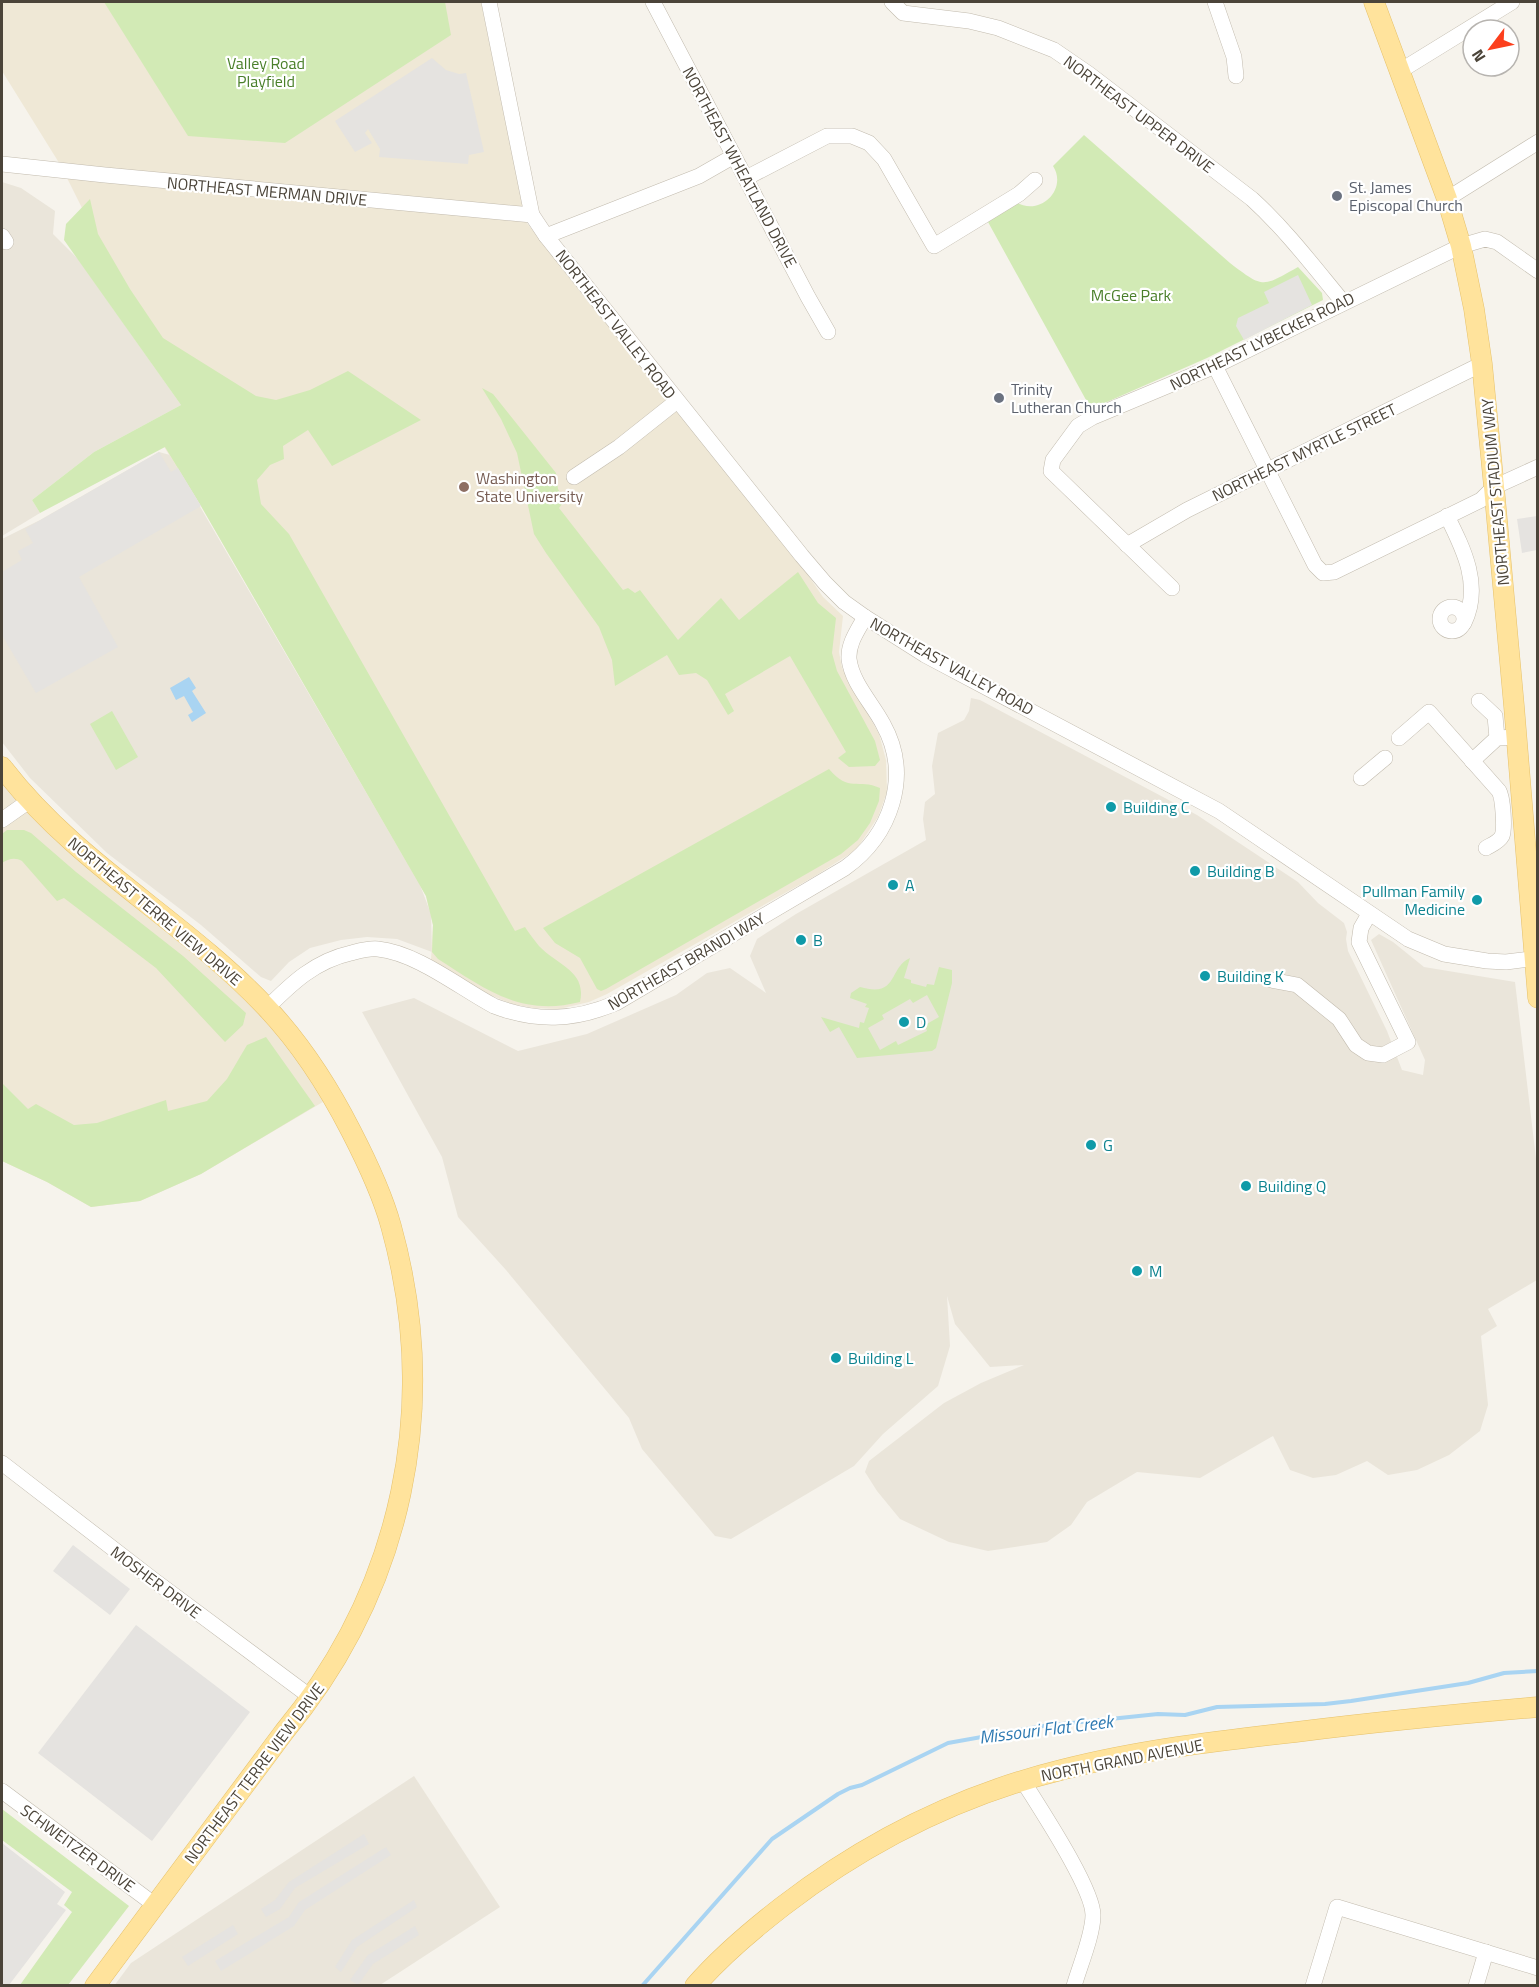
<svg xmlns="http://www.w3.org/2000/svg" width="1539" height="1987" font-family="'Titillium Web',sans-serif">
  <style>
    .residential { fill: #eae5da }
    .education { fill: #efe8d6 }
    .green { fill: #d2eab5; fill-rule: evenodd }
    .parking { fill: #e5e3e0 }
    .water { fill: #a9d4f2 }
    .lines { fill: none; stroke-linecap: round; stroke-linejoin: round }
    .stream { stroke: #a9d4f2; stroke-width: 4 }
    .minor-casing { stroke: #c2bbae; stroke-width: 16 }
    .major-casing { stroke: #e6c16a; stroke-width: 21 }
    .minor { stroke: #fff; stroke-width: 15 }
    .major { stroke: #ffe39c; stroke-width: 20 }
    .worship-dot { fill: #6b7280; stroke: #fff; stroke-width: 2 }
    .education-dot { fill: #8d6e63; stroke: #fff; stroke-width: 2 }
    .culture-dot { fill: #0f9aa8; stroke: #fff; stroke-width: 2 }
    .labels { text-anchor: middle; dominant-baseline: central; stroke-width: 4.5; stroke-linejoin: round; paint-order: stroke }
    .park-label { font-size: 16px; fill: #4a7f2a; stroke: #fff }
    .street-label { font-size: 16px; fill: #4b4439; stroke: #fff }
    .worship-label { font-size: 16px; fill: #5b616d; stroke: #fff; text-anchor: start }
    .education-label { font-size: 16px; fill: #785e54; stroke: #fff; text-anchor: start }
    .culture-label { font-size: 16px; fill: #0d838f; stroke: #fff; text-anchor: start }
    .water-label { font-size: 18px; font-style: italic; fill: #2e7ab2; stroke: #fff }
  </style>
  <rect width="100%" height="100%" fill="#f6f3ec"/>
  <g class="residential">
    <polygon points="2,182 21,188 55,211 53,234 78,259 181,405 94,452 32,500 40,513 2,536"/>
    <polygon points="159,452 170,455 420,885 431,914 432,952 397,939 367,937 341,940 310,948 289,962 271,981 261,977 201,925 107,853 30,778 2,742 2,539 40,520"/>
    <polygon points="971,698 980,700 1197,815 1298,882 1318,903 1344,923 1347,932 1346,939 1348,951 1387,1031 1402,1070 1423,1075 1425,1060 1371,940 1379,934 1393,942 1424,967 1515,982 1537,1167 1537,1280 1488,1309 1497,1326 1481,1336 1488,1405 1480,1431 1449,1455 1417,1470 1388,1475 1367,1461 1336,1475 1313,1478 1290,1470 1273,1436 1200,1478 1137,1472 1087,1502 1071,1525 1047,1542 988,1551 949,1542 900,1519 877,1491 865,1472 869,1461 944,1403 981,1383 1024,1365 990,1367 955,1324 947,1296 950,1346 938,1386 883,1434 854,1466 731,1539 715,1536 642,1449 629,1418 506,1270 458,1217 442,1157 362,1012 414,998 518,1051 587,1034 676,995 707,973 730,968 766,993 750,956 757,939 796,914 926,840 923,819 925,802 935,794 932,766 938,733 964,720 969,711"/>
    <polygon points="414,1776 500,1907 380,1985 114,1986 131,1963"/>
  </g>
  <g class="education">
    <polygon points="2,2 481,2 526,222 806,572 823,597 843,616 839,652 842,668 879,734 886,760 887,792 878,817 856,850 815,876 607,994 589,1002 559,1009 533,1008 512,1004 488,994 431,960 433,925 426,896 201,506 153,429 202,399 103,250 61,166 2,71"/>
    <polygon points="2,767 223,965 333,1096 201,1174 140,1201 91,1207 47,1182 2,1161"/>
  </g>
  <g class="green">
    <polygon points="104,2 445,2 451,35 285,143 188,136"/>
    <path d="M1084 135 1230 263C1264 289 1262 287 1298 267L1322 293 1323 300 1207 358 1091 409 988 222 1016 202C1040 217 1068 189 1053 166Z"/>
    <path d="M90 199 98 234 130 289 163 338 256 396 276 400 310 390 348 371 421 420 332 466 308 430 283 446 284 459 270 465 257 480 261 504 289 534 515 931 525 927C529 933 534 940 539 946 557 965 587 971 580 1002 521 1017 485 989 438 959L432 952 433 925 426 896 201 506 165 447 40 513 32 500 94 452 181 405 64 240 66 224Z"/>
    <polygon points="482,388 493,394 556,473 558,489 565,500 559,508 623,590 628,588 635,593 640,590 678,640 721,598 739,620 798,572 818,603 836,618 832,653 837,671 875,741 880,760 875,766 849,767 838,758 846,752 790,656 725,694 734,711 728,715 707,680 696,673 679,675 667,655 615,686 612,660 599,627 546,553 534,534 517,453 501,419"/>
    <polygon points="112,711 138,757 116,770 90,724"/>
    <path d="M829 769C849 793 858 778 880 788L879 801 870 823 858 840 841 854 606 989 601 991 597 989 580 958 555 943 543 928Z"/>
    <path d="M7 830H24L31 833 76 872 183 956 246 1013 243 1025 225 1042 156 968 64 898 57 901 22 861C15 857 8 859 2 863V834Z"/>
    <path d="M910 958 904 978 911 980V983L926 987 927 984 934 985 939 967 952 970V983L936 1048 932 1051 857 1058 839 1027 830 1032 821 1017 859 1028 860 1022 864 1023 869 1008 865 1007 867 1004 850 998 851 993 860 987C899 998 888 968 910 958ZM927 995 939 1017 925 1025 927 1031 898 1045 896 1041 880 1050 868 1028 884 1019 882 1015 910 999 913 1003Z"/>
    <polygon points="266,1037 315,1106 201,1174 140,1201 91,1207 47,1182 2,1161 2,1083 28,1109 36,1104 74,1125 97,1123 166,1100 168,1111 207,1101 227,1079 247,1045"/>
    <polygon points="2,1809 129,1906 68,1985 20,1985 72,1912 64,1905 72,1892 2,1840"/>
  </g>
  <g class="parking">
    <polygon points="432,58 446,70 459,74 466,73 484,152 469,155 468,164 379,157 380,149 368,129 365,133 372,143 355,152 335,121"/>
    <polygon points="1298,275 1312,305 1244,340 1236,326 1238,318 1269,303 1264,292"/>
    <polygon points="159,452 171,472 178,468 201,506 79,577 118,647 36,693 2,635 2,572 22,560 18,551 33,543 25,529"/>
    <polygon points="1537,516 1537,550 1522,553 1517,519"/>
    <polygon points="73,1545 130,1589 110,1615 53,1571"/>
    <polygon points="136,1625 250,1712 152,1841 38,1753"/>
    <polygon points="364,1834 369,1844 295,1888 280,1909 266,1917 261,1909 275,1900 289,1882"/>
    <polygon points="2,1843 65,1892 57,1904 66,1910 9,1985 2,1985"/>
    <polygon points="386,1847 391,1855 305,1910 294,1926 221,1971 215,1961 289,1917 299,1902"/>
    <polygon points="414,1900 417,1907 357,1947 341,1972 335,1967 352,1940"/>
    <polygon points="233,1925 238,1934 188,1966 182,1957"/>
    <polygon points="415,1926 419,1935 373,1964 358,1985 350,1980 368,1955"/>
  </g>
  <polygon class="water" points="189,677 196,688 192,691 206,713 192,722 188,715 193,712 184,696 176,700 170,688"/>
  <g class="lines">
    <polyline class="stream" points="642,1986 772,1839 838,1794 850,1788 862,1785 948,1743 1043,1726 1158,1714 1185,1715 1217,1707 1325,1704 1351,1701 1468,1683 1504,1673 1538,1671"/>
    <defs>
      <g id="minor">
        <polyline points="489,2 532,215 546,236 802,556 825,583 844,602 865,617 925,655 1219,811 1408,939 1444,954 1487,961 1506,962 1538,958"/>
        <polyline points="653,2 808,297 828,332"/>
        <path d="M892 2 903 13 969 21 998 28 1054 50 1089 74 1252 199C1286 230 1314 267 1343 302"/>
        <polyline points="1215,2 1234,57 1236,76"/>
        <polyline points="1400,71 1512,2"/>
        <polyline points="2,164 105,175 532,215"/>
        <polyline points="746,178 827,136 852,136 869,143 884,159 934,246 1019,194 1035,180"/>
        <polyline points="1447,199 1538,142"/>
        <polyline points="2,236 6,242"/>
        <polyline points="546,236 699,176 734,156"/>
        <polyline points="1215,366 1315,565 1323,573 1334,572 1481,500 1494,487 1538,467"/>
        <polyline points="574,477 619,447 677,401"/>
        <path d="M1447 516C1464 550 1482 586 1464 623"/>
        <polyline points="1127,545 1187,510 1482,364"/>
        <polyline points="1172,588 1051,471 1053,460 1078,426 1093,417 1215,366 1461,246 1485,239 1497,242 1538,271"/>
        <circle cx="1452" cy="619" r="12"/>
        <polyline points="1479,701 1495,716 1497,738"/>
        <path d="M1399 738 1429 712 1499 791C1503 798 1505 829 1502 836 1499 842 1491 845 1486 848"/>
        <polyline points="1472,761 1497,738 1517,737"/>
        <polyline points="1361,778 1385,758"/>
        <polyline points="2,820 29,801"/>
        <polyline points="1271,980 1297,985 1339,1019 1356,1045 1368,1053 1383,1055 1408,1042 1359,942 1361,928 1369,914"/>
        <path d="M267 1008C292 983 315 961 351 953 359 951 369 948 378 949 417 953 460 988 494 1006 536 1022 574 1021 616 1003L845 868C891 835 912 776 883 724 872 703 852 683 849 659 848 643 858 630 865 617"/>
        <polyline points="2,1463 155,1581 312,1698"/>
        <path d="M1023 1781C1039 1807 1093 1888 1093 1915 1093 1935 1080 1965 1074 1986"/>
        <polyline points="2,1791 155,1905"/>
        <polyline points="1313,1986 1337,1907 1538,1968"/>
        <polyline points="1476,1986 1486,1952"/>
      </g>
      <g id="major">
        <polyline points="1374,2 1447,199 1461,246 1474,309 1482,364 1494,487 1514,706 1538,998"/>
        <path d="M2 767C76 864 184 920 266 1007 301 1044 328 1086 351 1131 367 1162 382 1193 391 1226 441 1406 403 1588 284 1732L95 1986"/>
        <path d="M695 1986C721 1956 752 1930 783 1906 865 1843 960 1795 1061 1770 1138 1750 1217 1741 1296 1732 1376 1722 1457 1714 1538 1707"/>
      </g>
    </defs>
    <use href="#minor" class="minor-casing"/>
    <use href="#major" class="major-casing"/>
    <use href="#minor" class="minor"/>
    <use href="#major" class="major"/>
  </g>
  <g class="worship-dot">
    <circle cx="1337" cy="196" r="6"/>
    <circle cx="999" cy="398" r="6"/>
  </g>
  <circle class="education-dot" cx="464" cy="487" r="6"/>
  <g class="culture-dot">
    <circle cx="1111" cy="807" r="6"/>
    <circle cx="1195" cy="871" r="6"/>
    <circle cx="893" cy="885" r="6"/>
    <circle cx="1477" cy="900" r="6"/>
    <circle cx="801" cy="940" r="6"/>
    <circle cx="1205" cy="976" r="6"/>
    <circle cx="904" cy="1022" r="6"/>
    <circle cx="1091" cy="1145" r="6"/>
    <circle cx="1246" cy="1186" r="6"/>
    <circle cx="1137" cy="1271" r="6"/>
    <circle cx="836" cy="1358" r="6"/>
  </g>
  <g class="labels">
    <g class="park-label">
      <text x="266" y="63">Valley Road<tspan x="266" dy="18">Playfield</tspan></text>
      <text x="1131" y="295">McGee Park</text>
    </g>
    <g class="street-label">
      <text transform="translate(1139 114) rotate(37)">NORTHEAST UPPER DRIVE</text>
      <text transform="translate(740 167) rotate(62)">NORTHEAST WHEATLAND DRIVE</text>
      <text transform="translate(267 191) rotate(5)">NORTHEAST MERMAN DRIVE</text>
      <text transform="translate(616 324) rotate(52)">NORTHEAST VALLEY ROAD</text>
      <text transform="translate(1262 341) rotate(-26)">NORTHEAST LYBECKER ROAD</text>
      <text transform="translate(1304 452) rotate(-26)">NORTHEAST MYRTLE STREET</text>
      <text transform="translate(1495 492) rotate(-95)">NORTHEAST STADIUM WAY</text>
      <text transform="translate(952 666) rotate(29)">NORTHEAST VALLEY ROAD</text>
      <text transform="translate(155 911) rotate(40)">NORTHEAST TERRE VIEW DRIVE</text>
      <text transform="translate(686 961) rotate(-30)">NORTHEAST BRANDI WAY</text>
      <text transform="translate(156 1582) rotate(37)">MOSHER DRIVE</text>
      <text transform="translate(1122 1760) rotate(-11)">NORTH GRAND AVENUE</text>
      <text transform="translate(254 1773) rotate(-53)">NORTHEAST TERRE VIEW DRIVE</text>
      <text transform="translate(78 1848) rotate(36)">SCHWEITZER DRIVE</text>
    </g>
    <g class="worship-label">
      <text x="1349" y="187">St. James<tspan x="1349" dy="18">Episcopal Church</tspan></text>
      <text x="1011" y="389">Trinity<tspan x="1011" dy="18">Lutheran Church</tspan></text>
    </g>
    <g class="education-label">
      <text x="476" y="478">Washington<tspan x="476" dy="18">State University</tspan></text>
    </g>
    <g class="culture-label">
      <text x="1123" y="807">Building C</text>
      <text x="1207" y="871">Building B</text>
      <text x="905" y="885">A</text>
      <text x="1465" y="891" text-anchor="end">Pullman Family<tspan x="1465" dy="18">Medicine</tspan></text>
      <text x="813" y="940">B</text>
      <text x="1217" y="976">Building K</text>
      <text x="916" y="1022">D</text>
      <text x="1103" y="1145">G</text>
      <text x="1258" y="1186">Building Q</text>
      <text x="1149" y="1271">M</text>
      <text x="848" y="1358">Building L</text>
    </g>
    <g class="water-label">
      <text transform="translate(1046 1729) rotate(-7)">Missouri Flat Creek</text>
    </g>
  </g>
  <rect width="1539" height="1987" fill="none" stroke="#4b4439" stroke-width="6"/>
  <g transform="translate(1491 48) rotate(238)"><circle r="28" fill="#ffffff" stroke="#b7b4b0" stroke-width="1.5"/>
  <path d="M0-4.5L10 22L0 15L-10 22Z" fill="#fc3f1d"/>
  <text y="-9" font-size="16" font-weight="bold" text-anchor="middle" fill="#4b4439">N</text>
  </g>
</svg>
